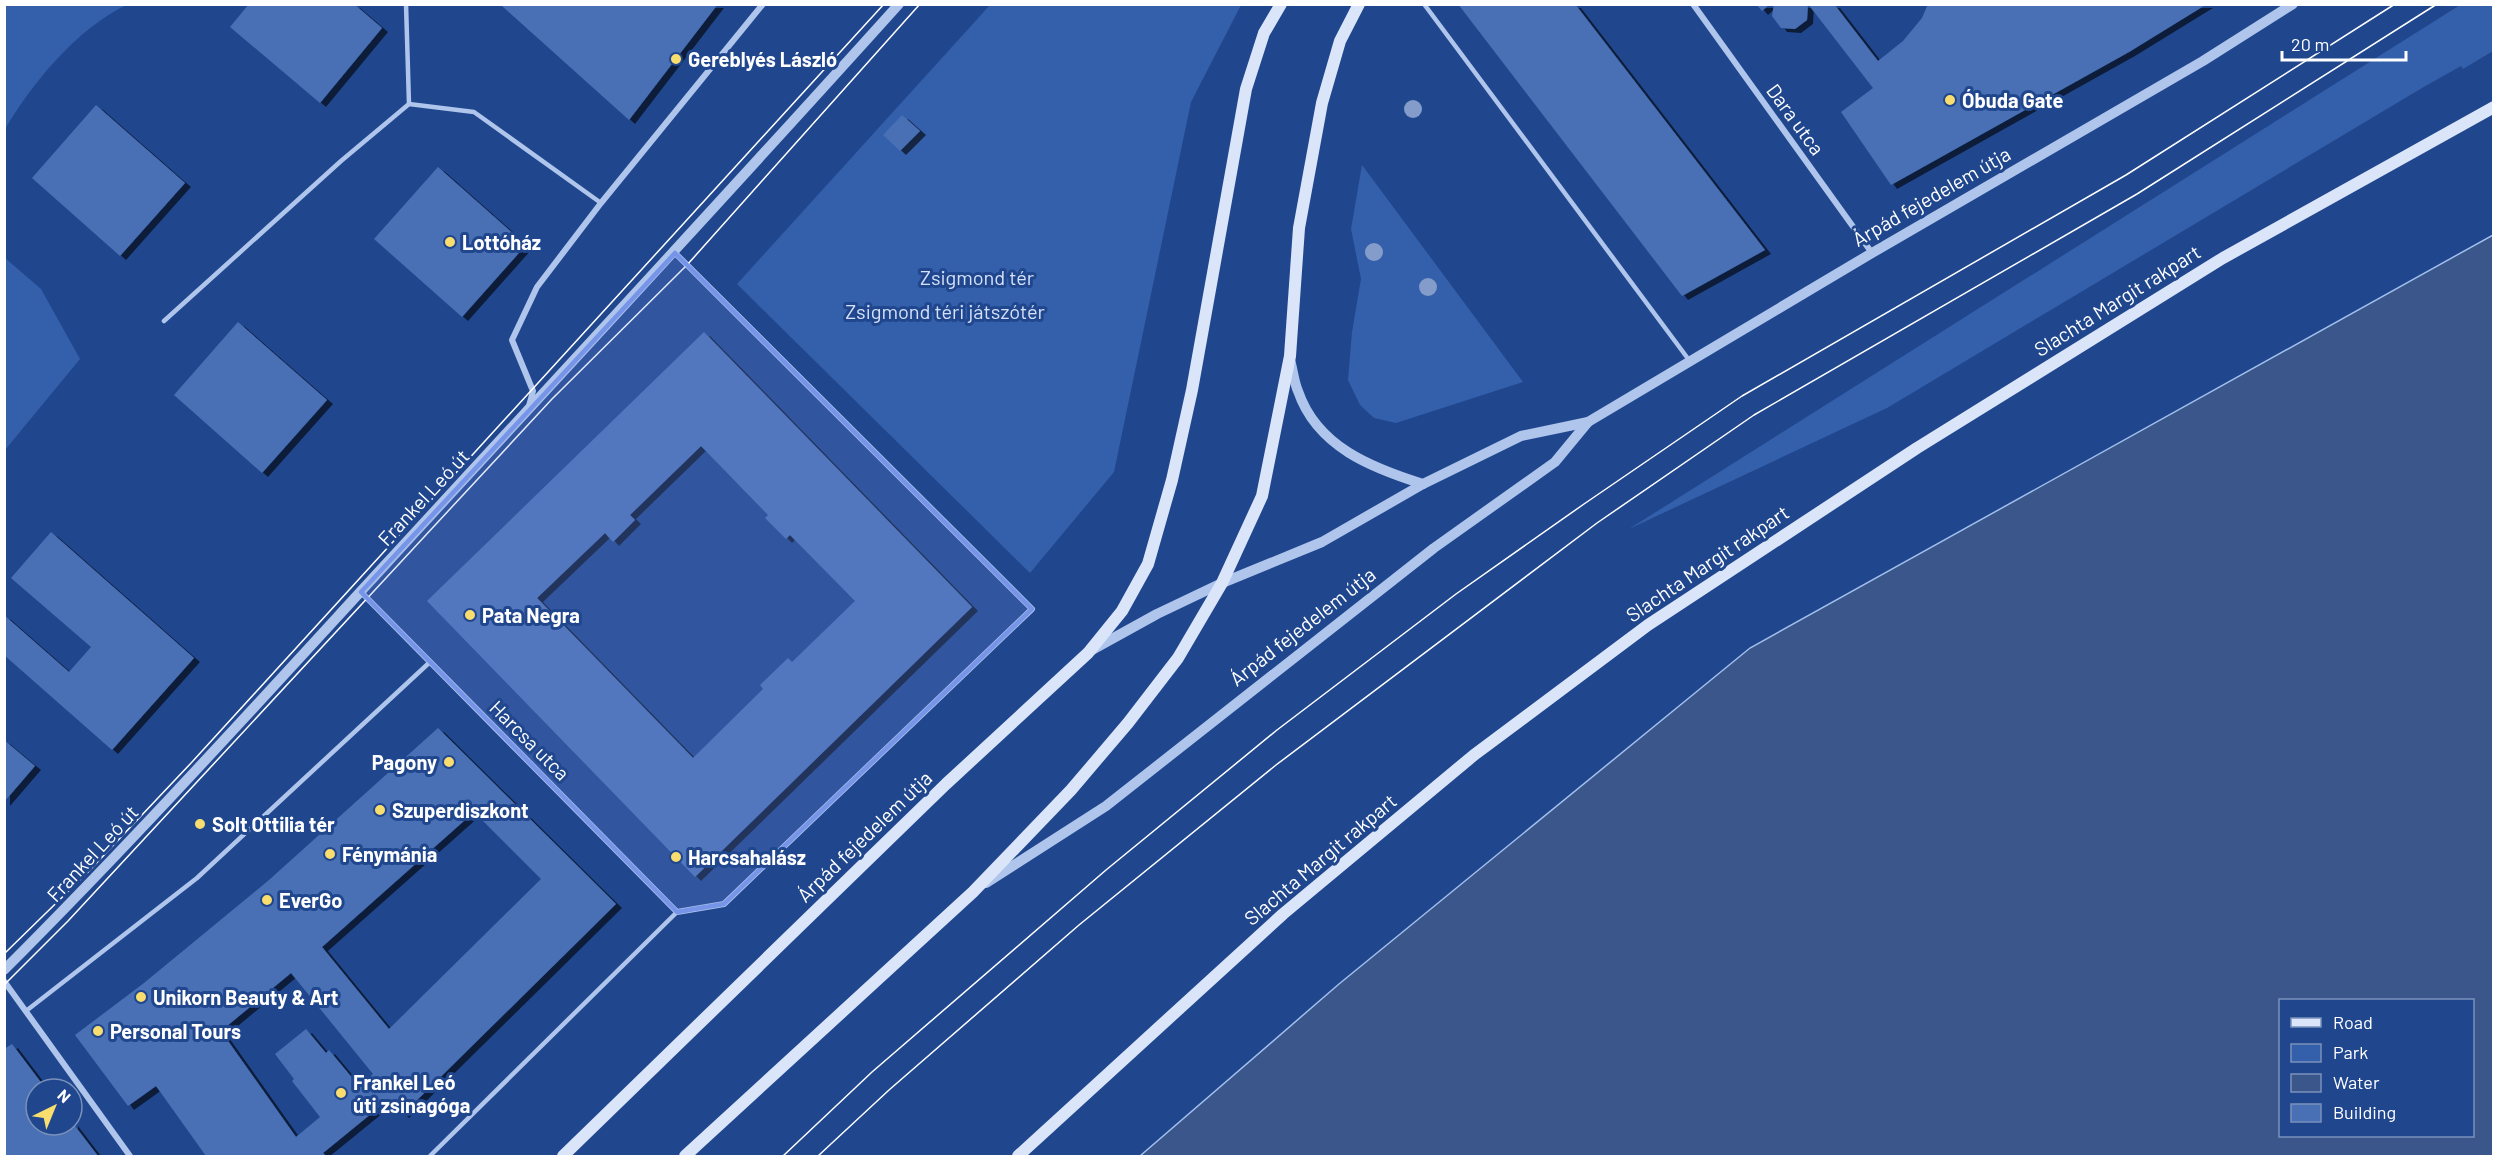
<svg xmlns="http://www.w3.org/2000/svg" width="2498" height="1161" font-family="Barlow,sans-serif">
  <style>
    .green { fill: #345fab }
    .water { fill: #3a568a; stroke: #a2bfed; stroke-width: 1.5; fill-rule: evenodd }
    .building { fill: #4970b5; fill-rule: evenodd; filter: url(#shadow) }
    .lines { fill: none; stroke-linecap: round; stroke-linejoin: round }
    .service { stroke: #afc5ec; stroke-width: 4.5 }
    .minor { stroke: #afc5ec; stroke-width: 6 }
    .tertiary { stroke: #afc5ec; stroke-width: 10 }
    .secondary { stroke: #dbe5f9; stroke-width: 12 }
    .tram { stroke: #fff; stroke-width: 1.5 }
    .tree { fill: #839cc9 }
    .marked { fill: #7795e8; fill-opacity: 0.2; stroke: #7795e8; stroke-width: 4.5; stroke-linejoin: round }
    .poi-dot { fill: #f9dd6f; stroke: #20478e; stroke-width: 2 }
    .labels { text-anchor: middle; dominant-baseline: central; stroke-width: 6; stroke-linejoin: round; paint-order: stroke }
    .poi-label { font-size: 20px; font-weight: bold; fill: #fff; stroke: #20478e; text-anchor: start }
    .street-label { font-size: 20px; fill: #fff; stroke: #20478e }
    .park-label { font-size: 20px; fill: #d4e1f9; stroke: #20478e }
  </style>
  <defs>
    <filter id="shadow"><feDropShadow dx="6" dy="4" stdDeviation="0" flood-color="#0009"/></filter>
  </defs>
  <rect width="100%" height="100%" fill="#20478e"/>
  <g class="green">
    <path d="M5 4 126 5C76 30 33 82 5 129Z"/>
    <polygon points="990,5 1241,5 1191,102 1114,472 1030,573 737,284"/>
    <polygon points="2460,5 2493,5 2493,51 2463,69 2461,66 2422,88 1887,408 1629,529"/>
    <polygon points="1362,165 1523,382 1396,423 1374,418 1360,405 1348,380 1352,332 1361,279 1351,229"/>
    <polygon points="5,258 41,289 80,359 5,450"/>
  </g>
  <path class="water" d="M2493 235V1156H1140L1339 984 1750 648ZM2280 1000H2472V1136H2280Z"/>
  <g class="building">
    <polygon points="249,4 354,4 382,28 320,103 230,27"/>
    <polygon points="503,4 718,4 629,120 502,6"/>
    <polygon points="1458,4 1575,4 1765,250 1682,296"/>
    <polygon points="1756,4 1770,4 1762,11"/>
    <polygon points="1774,4 1808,4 1807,20 1795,29 1781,28 1772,16"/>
    <polygon points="1808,4 1834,4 1878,61 1903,41 1922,18 1928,4 2207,4 2129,52 1891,185 1841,112 1873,88"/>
    <polygon points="96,105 185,183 120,256 32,178"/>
    <polygon points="902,115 920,131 900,151 883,135"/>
    <polygon points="438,167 526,245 462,317 374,239"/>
    <polygon points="238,322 327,400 262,473 174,395"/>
    <path d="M704 332 972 607 695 877 427 601ZM701 446 768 515 765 518 786 539 790 535 855 601 792 662 788 658 760 685 763 689 693 758 537 598 605 533 613 542 635 520 630 515Z"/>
    <polygon points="51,532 194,658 112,750 4,655 4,615 69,672 91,647 11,578"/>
    <path d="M438 728 616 904 403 1114 388 1100 323 1153 326 1156H206L156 1086 128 1106 75 1035 144 983 269 880ZM474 812 541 879 389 1029 322 947ZM291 973 373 1074 359 1086 329 1050 326 1053 306 1029 275 1054 294 1079 292 1081 320 1117 296 1137 221 1031Z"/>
    <polygon points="4,740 35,766 4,802"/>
    <polygon points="12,1044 46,1089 36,1089 36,1125 72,1125 72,1122 98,1156 4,1156 4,1049"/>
  </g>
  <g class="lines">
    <g class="service">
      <polyline points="406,4 409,104"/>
      <polyline points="1424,4 1689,360"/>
      <polyline points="164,321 341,161 409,104 474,112 601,203"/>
      <polyline points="26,1011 197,878 430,662"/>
      <polyline points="430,1156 677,912"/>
    </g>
    <g class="minor">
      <polyline points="1693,4 1872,253"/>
      <polyline points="529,406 533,391 512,340 537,287 601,203 763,4"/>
      <polyline points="361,592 677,912 724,904 1032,609 675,253"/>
      <polyline points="4,981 130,1156"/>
    </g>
    <g class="tertiary">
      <path d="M1290 360C1293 370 1294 382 1298 391 1317 447 1372 468 1423 484"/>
      <polyline points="1090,651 1157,614 1222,583 1322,542 1423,484 1521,436 1588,422 1872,253 2203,61 2293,4"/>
      <polyline points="986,883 1106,806 1434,548 1555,462 1588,422"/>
      <path d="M4 970C135 839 260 701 385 565 557 378 729 193 899 4"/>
    </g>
    <g class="secondary">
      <polyline points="563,1156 946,784 1088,653 1122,611 1148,564 1172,480 1192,390 1246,89 1264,33 1281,4"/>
      <polyline points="685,1156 973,892 1071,790 1128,723 1178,658 1222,583 1262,496 1290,356 1299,228 1322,103 1340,41 1359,4"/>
      <polyline points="1018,1156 1283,914 1474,755 1648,625 1917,448 2223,258 2494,107"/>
    </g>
    <g class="tram">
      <polyline points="4,954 88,872 192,762 884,4"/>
      <polyline points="4,985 68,921 552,399 687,265 920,4"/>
      <polyline points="783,1156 872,1072 1106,870 1277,730 1456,594 1584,504 1742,396 2126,175 2395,4"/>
      <polyline points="818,1156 889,1090 1079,925 1276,765 1597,523 1754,415 2137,194 2437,4"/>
    </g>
  </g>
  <g class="tree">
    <circle cx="1413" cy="109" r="9"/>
    <circle cx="1374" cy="252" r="9"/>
    <circle cx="1428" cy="287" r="9"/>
  </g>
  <path class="marked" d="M675 253 1032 609 724 904 677 912 361 592Z"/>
  <g class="poi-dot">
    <circle cx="676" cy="59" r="6"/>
    <circle cx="1950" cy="100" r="6"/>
    <circle cx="450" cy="242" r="6"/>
    <circle cx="470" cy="615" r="6"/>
    <circle cx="449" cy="762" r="6"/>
    <circle cx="380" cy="810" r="6"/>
    <circle cx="200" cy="824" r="6"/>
    <circle cx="330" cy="854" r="6"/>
    <circle cx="676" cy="857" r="6"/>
    <circle cx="267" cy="900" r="6"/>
    <circle cx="141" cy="997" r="6"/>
    <circle cx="98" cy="1031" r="6"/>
    <circle cx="341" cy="1093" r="6"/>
  </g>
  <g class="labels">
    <g class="poi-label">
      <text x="688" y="59">Gereblyés László</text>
      <text x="1962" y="100">Óbuda Gate</text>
      <text x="462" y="242">Lottóház</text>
      <text x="482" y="615">Pata Negra</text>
      <text x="437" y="762" text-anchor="end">Pagony</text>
      <text x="392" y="810">Szuperdiszkont</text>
      <text x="212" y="824">Solt Ottilia tér</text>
      <text x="342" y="854">Fénymánia</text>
      <text x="688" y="857">Harcsahalász</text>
      <text x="279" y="900">EverGo</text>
      <text x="153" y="997">Unikorn Beauty &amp; Art</text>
      <text x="110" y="1031">Personal Tours</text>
      <text x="353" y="1082">Frankel Leó<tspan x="353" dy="23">úti zsinagóga</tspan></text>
    </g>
    <g class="street-label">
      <text transform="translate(1796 119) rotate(54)">Dara utca</text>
      <text transform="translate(1931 196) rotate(-30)">Árpád fejedelem útja</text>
      <text transform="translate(2117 300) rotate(-32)">Slachta Margit rakpart</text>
      <text transform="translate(423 497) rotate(-47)">Frankel Leó út</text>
      <text transform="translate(1707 563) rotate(-34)">Slachta Margit rakpart</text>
      <text transform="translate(1302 626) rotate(-38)">Árpád fejedelem útja</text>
      <text transform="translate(530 740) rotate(45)">Harcsa utca</text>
      <text transform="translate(864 836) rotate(-44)">Árpád fejedelem útja</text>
      <text transform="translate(92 853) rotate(-47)">Frankel Leó út</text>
      <text transform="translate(1320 859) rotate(-40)">Slachta Margit rakpart</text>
    </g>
    <g class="park-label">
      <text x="977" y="277">Zsigmond tér</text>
      <text x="945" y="311">Zsigmond téri játszótér</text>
    </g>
  </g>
  <rect width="2498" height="1161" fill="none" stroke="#ffffff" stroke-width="12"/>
  <rect x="2279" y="999" width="195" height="138" fill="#20478e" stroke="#7991bb" stroke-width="1.5"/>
  <rect x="2291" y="1018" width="30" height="9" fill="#dbe5f9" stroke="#7991bb" stroke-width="1.5"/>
  <text x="2333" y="1029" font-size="18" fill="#ffffff">Road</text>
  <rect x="2291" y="1044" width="30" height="18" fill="#345fab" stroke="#7991bb" stroke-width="1.5"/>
  <text x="2333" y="1059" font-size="18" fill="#ffffff">Park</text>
  <rect x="2291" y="1074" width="30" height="18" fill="#3a568a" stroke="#7991bb" stroke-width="1.5"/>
  <text x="2333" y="1089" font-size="18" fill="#ffffff">Water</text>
  <rect x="2291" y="1104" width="30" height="18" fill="#4970b5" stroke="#7991bb" stroke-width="1.5"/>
  <text x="2333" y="1119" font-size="18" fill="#ffffff">Building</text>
  <g transform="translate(54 1107) rotate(43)"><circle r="28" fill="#20478e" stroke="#7991bb" stroke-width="1.5"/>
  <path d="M0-4.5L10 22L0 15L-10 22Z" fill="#f9dd6f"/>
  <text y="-9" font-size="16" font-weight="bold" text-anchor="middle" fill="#ffffff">N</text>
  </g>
  <path d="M2282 51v9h124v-9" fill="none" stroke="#ffffff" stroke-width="3"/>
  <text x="2291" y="51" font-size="18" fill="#ffffff" stroke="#20478e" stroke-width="4.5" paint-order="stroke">20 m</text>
</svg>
